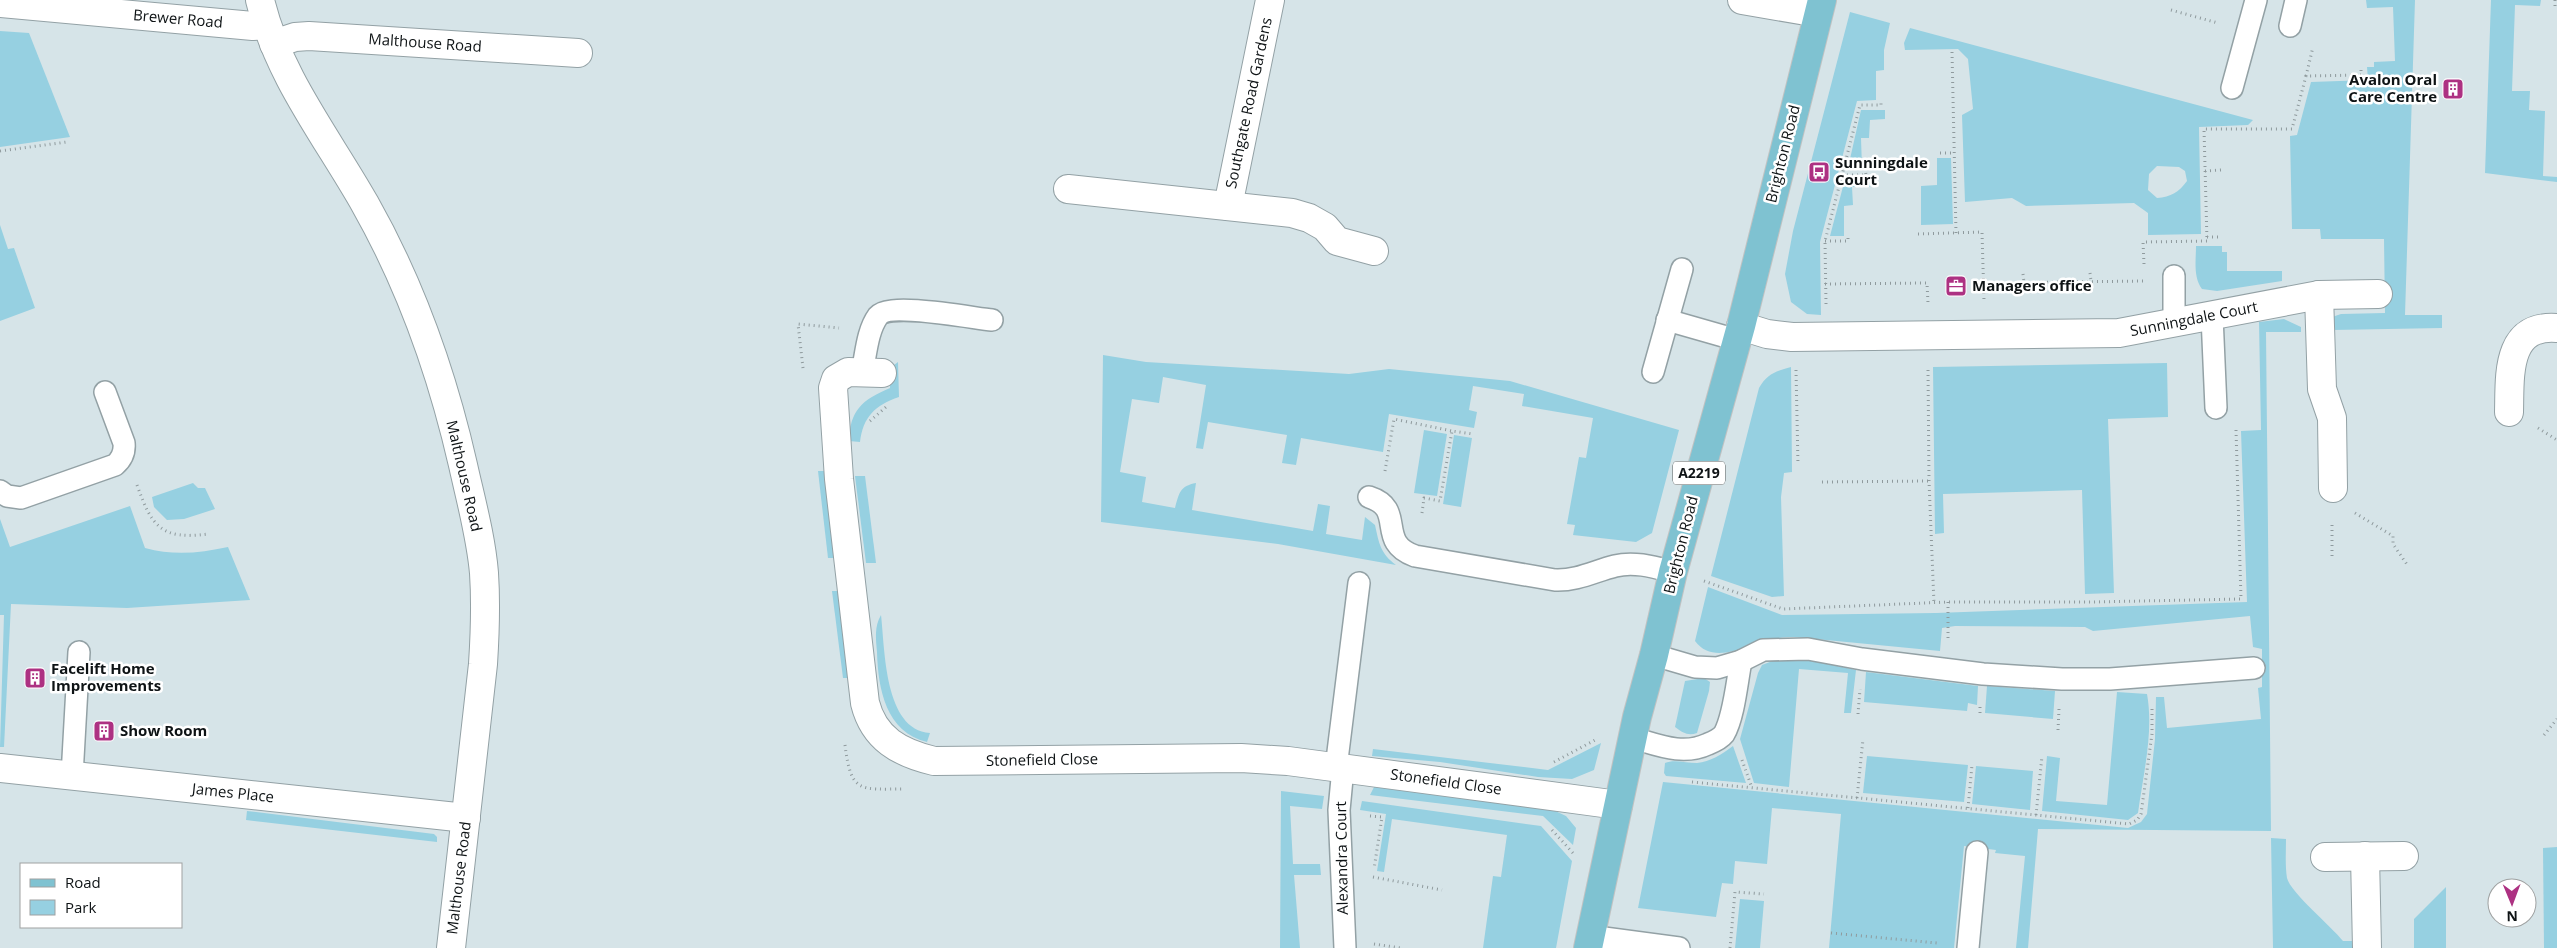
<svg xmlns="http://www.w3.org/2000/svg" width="2557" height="948" font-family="'Open Sans',sans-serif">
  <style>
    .green { fill: #96d0e1; fill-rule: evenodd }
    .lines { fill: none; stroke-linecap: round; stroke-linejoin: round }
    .lane-casing { stroke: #93a1a5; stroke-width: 24 }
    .street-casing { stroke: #93a1a5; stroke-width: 30 }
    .primary-casing { stroke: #c0c2c2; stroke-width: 30 }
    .path { stroke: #8f9a9d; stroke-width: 3; stroke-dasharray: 1 4; stroke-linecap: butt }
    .lane { stroke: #fff; stroke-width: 21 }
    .street { stroke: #fff; stroke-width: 28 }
    .primary { stroke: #7fc2d1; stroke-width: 28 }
    .labels { text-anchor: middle; stroke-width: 5; stroke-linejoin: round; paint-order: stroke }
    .shield { fill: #fff; stroke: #565a5b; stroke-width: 1 }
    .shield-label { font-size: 14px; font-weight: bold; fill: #0e1315 }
    .street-label { font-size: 15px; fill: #0e1315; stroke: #fff }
    .poi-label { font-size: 15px; font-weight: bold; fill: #0e1315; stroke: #fff; text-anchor: start }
  </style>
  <rect width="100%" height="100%" fill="#d6e4e8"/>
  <g class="green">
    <path d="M2366,0H2415L2405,315H2442V328L2333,330L2332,317L2341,314L2385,313L2384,239H2321L2320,229H2292L2290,136L2297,135L2311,82L2368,80L2367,67H2374V62L2395,61L2393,7L2367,8Z"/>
    <path d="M2491,0H2541L2540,6L2515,5L2512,91H2530L2529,110L2545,111L2543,176L2557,177V182L2485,173Z"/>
    <path d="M1850,12L1890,23L1884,50V70L1876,71V100L1857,101L1820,242L1821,315L1807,314L1791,302L1785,274L1793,231Z"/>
    <path d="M1910,28L2253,120L2248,125L2199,127L2201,234L2148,235V213L2134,203L2026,206L2012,198L1965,202L1962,115L1973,109L1968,59L1958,49L1905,50L1904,43ZM2157,166L2179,167L2185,171L2187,181C2179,192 2171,197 2157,198L2148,190L2149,174Z"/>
    <path d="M0,31L29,33L70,137L0,147Z"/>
    <path d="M1861,110H1885V119L1870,120L1869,138H1861L1862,168H1848Z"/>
    <path d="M1937,158H1951L1953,224L1921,225V186L1937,185Z"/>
    <path d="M1870,178V187H1852L1853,205L1844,206V236H1830L1845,179Z"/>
    <path d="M0,225L8,249L14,248L35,308L0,321Z"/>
    <path d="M2196,246H2222V252H2227V271H2282V281L2217,291L2202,289C2193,277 2196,260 2196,246Z"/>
    <path d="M2284,319L2301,327V332H2266L2271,831L2038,829L2028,948H2016L2025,856L1995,853L1996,850L1964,846L1954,948H1829L1841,814L1772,808L1767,864L1735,861L1733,884L1722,883L1716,917L1638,908L1663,782L2128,828L2141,822L2147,814L2155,739L2156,697H2164L2167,728L2261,719L2258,688L2262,687V649L2253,647L2250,616L2093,631L2085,627L1955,626L1942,628L1940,651L1795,637C1788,637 1782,637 1775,639C1750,643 1714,667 1695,641L1708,587L1782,615L1936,613L2247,602L2241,431L2261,430L2259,322Z"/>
    <path d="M1103,355L1146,362L1349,374L1389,369L1510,381L1679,430L1652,533L1636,542L1573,535L1575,525L1567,524L1579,457L1586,458L1593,418L1522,406L1524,394L1473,386L1469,410L1477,412L1474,428L1389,414L1383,452L1301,438L1296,465L1282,463L1287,435L1208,422L1203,449L1196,448L1206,385L1163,377L1159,403L1132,399L1120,472L1146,477L1142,502L1175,508C1179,493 1180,486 1196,483L1192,510L1313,531L1318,504L1330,506L1326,534L1362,540L1365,517L1375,525C1379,543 1380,553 1396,565L1278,544L1101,522Z"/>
    <path d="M898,362L899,397C875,405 863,417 860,442L849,441C850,410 862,400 890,388L889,369Z"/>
    <path d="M2167,363L2168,417L2108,419L2114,593L2085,594L2082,490L1943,494L1944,533L1935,534L1933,367Z"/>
    <path d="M1791,367L1792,472L1784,473L1781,497L1784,596L1772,597L1711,576L1759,388C1767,374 1776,371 1791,367Z"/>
    <path d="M1424,430L1447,434L1437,496L1414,493Z"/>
    <path d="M1454,435L1472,438L1461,507L1443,504Z"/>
    <path d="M818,471H828L838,558H828Z"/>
    <path d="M855,476H865L876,563H866Z"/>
    <path d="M193,483L198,488H205L215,509L184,519L167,520L154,507L152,497Z"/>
    <path d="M130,506L145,548C174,556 200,553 228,547L250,600L127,608L11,604L4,747H0L4,615H0V519L10,547Z"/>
    <path d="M832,591H843L853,678H843Z"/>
    <path d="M881,615C885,649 884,730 930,733L927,742C886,732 878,689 877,652C876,639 874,627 881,615Z"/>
    <path d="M1775,660L1814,661L1856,670L1851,713H1844L1848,673L1799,669L1789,787L1754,783L1740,739L1758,673L1762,665Z"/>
    <path d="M1866,672L1978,686L1977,705L1968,703L1967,711L1864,702Z"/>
    <path d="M1704,678L1710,682L1709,691L1697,733C1688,736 1683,733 1675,727L1685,681Z"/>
    <path d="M1987,686L2055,691L2053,719L1985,713Z"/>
    <path d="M2117,692L2147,694C2154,732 2143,775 2138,813L2128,820L2042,811L2047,756L2060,758L2056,801L2107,805Z"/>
    <path d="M1601,743L1594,770L1572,779L1538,777L1440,762L1372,756L1373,749L1548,770Z"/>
    <path d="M1733,746L1746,783L1666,776L1664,773L1665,763C1674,759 1686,763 1697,763C1710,762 1722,754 1733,746Z"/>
    <path d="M1867,756L1968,765L1964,802L1863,793Z"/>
    <path d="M1976,766L2033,771L2030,810L1972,804Z"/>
    <path d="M1375,785L1551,809L1566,816L1576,828L1573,845L1543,816L1370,795Z"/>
    <path d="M1281,791L1324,796L1322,809L1290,806L1293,864H1320L1321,875H1294L1300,948H1280Z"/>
    <path d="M1362,801L1541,826L1572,861L1556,948H1483L1493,876L1501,877L1507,835L1392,819L1384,872L1377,871L1386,814L1360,810Z"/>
    <path d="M247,811L434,834L437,837V842L246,820Z"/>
    <path d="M2271,838L2286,839C2286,851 2285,865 2287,878C2290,892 2332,927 2343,941H2353V948H2273Z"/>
    <path d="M2557,847V948H2544L2543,848Z"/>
    <path d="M2446,887V948H2414V919Z"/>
    <path d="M1740,899L1764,901L1760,948H1735Z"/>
  </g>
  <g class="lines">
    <g class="lane-casing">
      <g id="lane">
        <path d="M2290,26L2296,0"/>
        <path d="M2232,88L2256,0"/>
        <path d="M2174,276V324"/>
        <path d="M2212,316L2216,408"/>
        <path d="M1667,320L1737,340"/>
        <path d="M862,372C866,355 867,331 878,316C889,302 972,318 992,320"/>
        <path d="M1653,372L1682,269"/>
        <path d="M0,491L7,496L21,498L115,465C122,459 125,452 124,443L105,392"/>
        <path d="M1369,497C1407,509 1375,542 1415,556L1555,580C1577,581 1595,571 1615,566C1634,561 1654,567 1673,572"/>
        <path d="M1654,655L1695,667L1717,668L1741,661L1763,650L1808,649L1862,659L1983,674L2062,679H2110L2254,668"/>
        <path d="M1633,738C1658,745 1683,756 1708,744C1713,742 1720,739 1724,734C1734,717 1737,681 1741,661"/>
        <path d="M1336,768L1359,583"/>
        <path d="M1343,768L1339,810L1345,948"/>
        <path d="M72,776L79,652"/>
        <path d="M1589,936L1679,948"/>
        <path d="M1968,948L1977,852"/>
      </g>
    </g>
    <g class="street-casing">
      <g id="street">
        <path d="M260,0C278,76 327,137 365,204C412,287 442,373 463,465C471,501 481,537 484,573C486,603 485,633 483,664L451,948"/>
        <path d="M1742,0L1818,13"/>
        <path d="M0,3L253,26L266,25"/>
        <path d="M274,44L295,37L309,36L578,53"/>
        <path d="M1068,189L1292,213L1309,218L1325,227L1337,241L1374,251"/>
        <path d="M1228,206L1270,0"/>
        <path d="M2319,295L2322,389L2332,418L2333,488"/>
        <path d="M1741,326L1767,334L1792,337L2119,333L2319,295L2378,294"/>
        <path d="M882,373L848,372L836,379L833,388L839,479L865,703C874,739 900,753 934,761L1241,758L1288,761L1618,805"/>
        <path d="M2509,412C2510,377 2505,324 2557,328"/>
        <path d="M0,768L466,818"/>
        <path d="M2365,856L2367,948"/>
        <path d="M2325,857L2404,856"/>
      </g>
    </g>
    <g class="primary-casing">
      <path id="primary" d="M1588,948L1637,717L1654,655L1673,572L1741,326L1822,0"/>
    </g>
    <g class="path">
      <path d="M2555,6V0"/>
      <path d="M2171,10L2218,23"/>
      <path d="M1952,52L1956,233"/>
      <path d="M2306,76L2313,47"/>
      <path d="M0,151L67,142"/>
      <path d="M1940,153H1954"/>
      <path d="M2205,171L2221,170"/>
      <path d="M1842,175H1866L1865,168"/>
      <path d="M1918,234L1982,232L1984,301"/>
      <path d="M2207,237H2222"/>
      <path d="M1825,241H1848V235"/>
      <path d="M2144,264L2143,242L2207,241L2204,129H2292L2306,76L2361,75V68"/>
      <path d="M2090,273L2091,281"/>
      <path d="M2023,274L2024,283"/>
      <path d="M1982,283L2144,281"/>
      <path d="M1825,284L1927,283L1928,303"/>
      <path d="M1826,304L1825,241L1860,105H1881V100"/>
      <path d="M803,368L798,324L839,328"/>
      <path d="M1796,370L1798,465"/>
      <path d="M1928,370L1929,481L1934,604"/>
      <path d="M870,421L886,407"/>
      <path d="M2538,428L2557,440"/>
      <path d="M1385,471L1394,419L1452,431"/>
      <path d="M1822,482L1929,481"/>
      <path d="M137,485C152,527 161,540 208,534"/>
      <path d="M1422,513L1424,498L1440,501L1452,431L1473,434"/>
      <path d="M2355,513L2393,536V544L2408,566"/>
      <path d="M2332,556V521"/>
      <path d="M1704,581L1783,609L1948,602H2093L2241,599L2236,430"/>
      <path d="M1948,602V639"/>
      <path d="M1980,713V703"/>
      <path d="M1858,714L1860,689"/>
      <path d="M2058,730L2059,709"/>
      <path d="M2544,735L2557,719"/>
      <path d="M845,745C851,794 860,789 904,789"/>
      <path d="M1742,760L1752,788"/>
      <path d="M1554,762L1597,739"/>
      <path d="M1692,782L2129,824L2137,820L2141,814L2152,734V707"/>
      <path d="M1857,798L1863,739"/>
      <path d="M1968,808L1972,765"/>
      <path d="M2036,815L2042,756"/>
      <path d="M1370,816L1382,817L1374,869"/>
      <path d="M1552,830L1573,853"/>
      <path d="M1373,877L1442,890"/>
      <path d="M1831,933L1937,943"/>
      <path d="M1374,944L1401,948"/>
      <path d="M1730,948L1735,892L1764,894"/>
    </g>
    <use href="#lane" class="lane"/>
    <use href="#street" class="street"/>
    <use href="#primary" class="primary"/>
  </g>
  <defs>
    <g id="building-square" transform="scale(1.125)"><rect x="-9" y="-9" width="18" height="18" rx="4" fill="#ad3182" stroke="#fff"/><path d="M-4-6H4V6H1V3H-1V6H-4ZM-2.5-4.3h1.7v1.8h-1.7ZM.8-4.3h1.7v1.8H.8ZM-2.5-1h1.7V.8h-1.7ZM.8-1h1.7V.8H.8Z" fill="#fff"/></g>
    <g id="bus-square" transform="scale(1.125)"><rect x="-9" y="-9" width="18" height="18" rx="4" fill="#ad3182" stroke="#fff"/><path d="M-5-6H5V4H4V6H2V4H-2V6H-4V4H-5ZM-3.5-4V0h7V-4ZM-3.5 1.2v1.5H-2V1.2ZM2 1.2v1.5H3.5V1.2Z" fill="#fff"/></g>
    <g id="office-square" transform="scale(1.125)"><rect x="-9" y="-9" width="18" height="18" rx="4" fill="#ad3182" stroke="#fff"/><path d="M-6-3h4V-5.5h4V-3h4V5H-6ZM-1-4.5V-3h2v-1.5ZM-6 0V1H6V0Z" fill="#fff"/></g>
  </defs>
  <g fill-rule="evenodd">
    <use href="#building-square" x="2453" y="89"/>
    <use href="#bus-square" x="1819" y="172"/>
    <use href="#office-square" x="1956" y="286"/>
    <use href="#building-square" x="35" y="678"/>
    <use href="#building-square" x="104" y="731"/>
  </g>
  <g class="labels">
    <rect class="shield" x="1673" y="461.5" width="52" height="23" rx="4"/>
    <g class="shield-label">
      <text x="1699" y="478">A2219</text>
    </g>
    <g class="street-label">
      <text transform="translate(178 19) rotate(5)" y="5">Brewer Road</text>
      <text transform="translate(425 43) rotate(4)" y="5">Malthouse Road</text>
      <text transform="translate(1249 103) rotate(-78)" y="5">Southgate Road Gardens</text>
      <text transform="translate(1783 154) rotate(-76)" y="5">Brighton Road</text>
      <text transform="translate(2194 319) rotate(-11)" y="5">Sunningdale Court</text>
      <text transform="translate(464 476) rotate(77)" y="5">Malthouse Road</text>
      <text transform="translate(1681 545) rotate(-76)" y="5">Brighton Road</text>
      <text transform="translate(1042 760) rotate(-1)" y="5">Stonefield Close</text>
      <text transform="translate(1446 782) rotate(8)" y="5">Stonefield Close</text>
      <text transform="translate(233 793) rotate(6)" y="5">James Place</text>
      <text transform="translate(1342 858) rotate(-91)" y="5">Alexandra Court</text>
      <text transform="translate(459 878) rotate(-83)" y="5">Malthouse Road</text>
    </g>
    <g class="poi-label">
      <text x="2437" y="85" text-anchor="end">Avalon Oral<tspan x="2437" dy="17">Care Centre</tspan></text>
      <text x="1835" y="168">Sunningdale<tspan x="1835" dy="17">Court</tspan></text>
      <text x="1972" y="291">Managers office</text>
      <text x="51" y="674">Facelift Home<tspan x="51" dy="17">Improvements</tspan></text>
      <text x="120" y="736">Show Room</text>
    </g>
  </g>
  <rect x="20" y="863" width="162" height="65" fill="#ffffff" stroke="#9fa1a1"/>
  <rect x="30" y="879" width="25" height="8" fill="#7fc2d1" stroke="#9fa1a1"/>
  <text x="65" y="888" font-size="15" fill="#0e1315">Road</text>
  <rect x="30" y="900" width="25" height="15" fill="#96d0e1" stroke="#9fa1a1"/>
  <text x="65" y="913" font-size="15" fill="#0e1315">Park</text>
  <g transform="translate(2512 903) rotate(179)"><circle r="24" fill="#ffffff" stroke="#9fa1a1"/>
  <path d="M0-4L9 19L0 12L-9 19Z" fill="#ad3182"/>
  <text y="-8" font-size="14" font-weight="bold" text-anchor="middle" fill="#0e1315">N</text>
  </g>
</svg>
